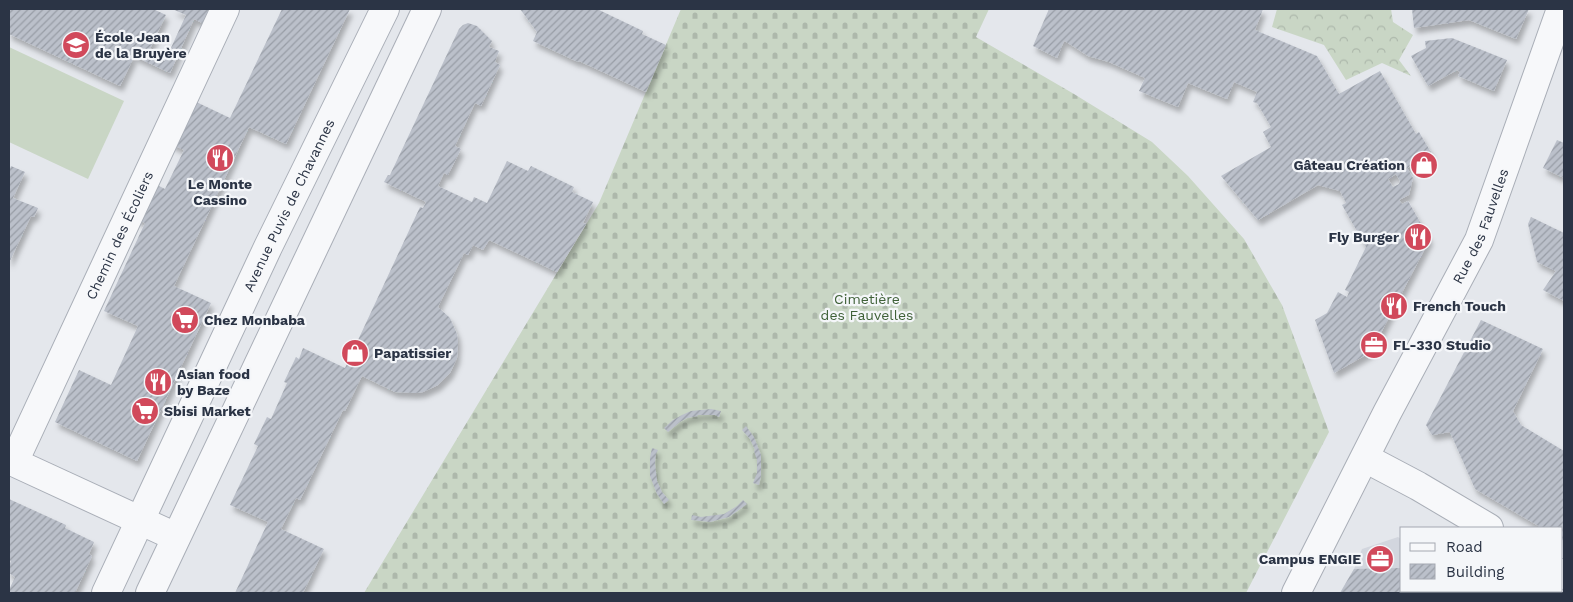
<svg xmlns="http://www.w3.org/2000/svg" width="1573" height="602" font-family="'Work Sans',sans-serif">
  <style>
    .built { fill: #d2d6de }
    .forest { fill: url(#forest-crowns) }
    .cemetery { fill: url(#cemetery-stones) }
    .pitch { fill: #c9d6c5 }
    .building { fill: url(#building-hatch); fill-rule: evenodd; filter: url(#shadow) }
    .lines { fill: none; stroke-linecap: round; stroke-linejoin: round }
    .street-casing { stroke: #a9aeb7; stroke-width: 30 }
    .street { stroke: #f7f8fa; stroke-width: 28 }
    .labels { text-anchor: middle; stroke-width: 4.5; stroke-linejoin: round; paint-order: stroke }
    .poi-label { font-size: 14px; font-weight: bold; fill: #2b3445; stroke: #f4f6f9; text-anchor: start }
    .street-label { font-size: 14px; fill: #2b3445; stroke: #f4f6f9 }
    .park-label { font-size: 14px; fill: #3f6138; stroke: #f4f6f9 }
  </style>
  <defs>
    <pattern id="forest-crowns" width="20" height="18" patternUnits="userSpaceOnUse" patternTransform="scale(1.25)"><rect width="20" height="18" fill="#c9d6c5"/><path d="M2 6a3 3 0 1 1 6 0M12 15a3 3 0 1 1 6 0" fill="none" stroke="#adb8ab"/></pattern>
    <pattern id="cemetery-stones" width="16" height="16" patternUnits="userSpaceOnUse" patternTransform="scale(1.25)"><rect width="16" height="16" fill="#c9d6c5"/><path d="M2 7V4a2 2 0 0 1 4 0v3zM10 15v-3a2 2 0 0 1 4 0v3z" fill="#adb8ab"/></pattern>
    <pattern id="building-hatch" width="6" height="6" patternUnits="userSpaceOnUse" patternTransform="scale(1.25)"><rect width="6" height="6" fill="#bbc0ca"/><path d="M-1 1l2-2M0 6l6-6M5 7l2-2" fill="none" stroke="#989da6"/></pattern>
    <filter id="shadow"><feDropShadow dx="3" dy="5.5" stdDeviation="2.5" flood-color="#0004"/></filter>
  </defs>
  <rect width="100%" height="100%" fill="#e4e7ec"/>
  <path class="built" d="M1398,537L1402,540V591H1487L1492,593H1340L1354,569L1362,549Z"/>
  <path class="forest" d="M1277,9H1391L1393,22L1413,35L1399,60L1411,76L1382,63L1346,80L1324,45L1272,27Z"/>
  <path class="cemetery" d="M681,9H989L976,37L1074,94L1152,142L1188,176L1244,239L1282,305L1329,432L1246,593H364L599,203Z"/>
  <path class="pitch" d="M9,47L124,101L88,179L9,142Z"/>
  <g class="building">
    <path d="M9,9H153L166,15L148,53L165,61L186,15L172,9H209L202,23L194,19L170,73L117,48V49L134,57L120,86L9,34Z"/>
    <path d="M282,9H350L286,144L249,127L174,286L211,303L137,461L55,422L79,370L111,385L138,326L104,311L145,223L134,218L151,182L165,189L184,150L169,143L190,99L230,118Z"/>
    <path d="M520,9H597L643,31L642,34L666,45L646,92L579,61L578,62L533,41L537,32Z"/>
    <path d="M1049,9H1263L1255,30L1317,56L1339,94L1380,71L1416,134L1419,132L1432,154L1407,168L1413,178L1409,195L1399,200L1402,204L1408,201L1430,239L1371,352L1334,373L1315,320L1327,313L1338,292L1347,297L1349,292L1345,290L1366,247L1342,205L1346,203L1340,191L1318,185L1258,220L1221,176L1271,147L1263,132L1271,127L1257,103L1253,102L1257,92L1234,82L1227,99L1188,83L1178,107L1139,91L1145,78L1109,62L1088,56L1068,43L1064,41L1057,58L1033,46ZM1396,174L1400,181L1399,184L1393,187L1388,179Z"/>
    <path d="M1412,9H1529L1516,39L1469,20L1414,28Z"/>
    <path d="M468,23L477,26L492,41L489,47L499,51L495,62L500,65L481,106L475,103L455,146L461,149L448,175L444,173L438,186L472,202L474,197L487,203L507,161L528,171L531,166L574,187L572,192L593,202L583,223L586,224L557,272L489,240L483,250L473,245L468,255L464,253L438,307L450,318L457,334L458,342L457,358L450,373L438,385L423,392L415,393L395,392L362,376L345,411L343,410L300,500L296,498L281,529L324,549L303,593H235L268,522L230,505L258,446L254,444L267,417L271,419L287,383L284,382L296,357L299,359L303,348L345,368L420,207L423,208L426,202L384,182L388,175H390L459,29L463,25Z"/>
    <path d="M1452,38L1507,60L1494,91L1458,76L1460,72L1457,70L1428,86L1411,56L1426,48L1425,41Z"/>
    <path d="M1557,140L1564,143V178L1543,168Z"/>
    <path d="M11,166L25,172L13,198L38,208L34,217L31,216L9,263V171Z"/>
    <path d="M1531,217L1564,233V301L1543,290L1556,271L1537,262L1528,224Z"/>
    <path d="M1481,320L1543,349L1513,411L1521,425L1564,451V541L1562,540V528H1542L1475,489L1450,432L1432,435L1426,425Z"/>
    <path d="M711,409L721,411L719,417L715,415H697L698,416L687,418L680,422L668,432L664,428L673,420L682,415L691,411Z"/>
    <path d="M746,426L754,437L761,455V476L759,485L753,483L757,473V460L754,451L755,450L750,439L742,430Z"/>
    <path d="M652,448L658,450L656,454L655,463L657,481L662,492L669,500L664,504L657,494L650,476V457Z"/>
    <path d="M9,499L66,525L65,528L94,542L89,554L92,556L75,593H9V590L15,577L9,573V566L11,561L9,560Z"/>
    <path d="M743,500L747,504L729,517L710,522L691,520L692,515L701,517L724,514L737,506Z"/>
    <path d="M1402,568V591H1422L1421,593H1340L1354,569Z"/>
  </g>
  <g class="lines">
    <g class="street-casing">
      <g id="street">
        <path d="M1365,458L1418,486L1489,528"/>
        <path d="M9,460L176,537"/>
        <path id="s1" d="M14,462L225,9"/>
        <path d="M1562,573L1564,575"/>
        <path id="s2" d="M106,593L268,247L385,9"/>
        <path d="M150,593L427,9"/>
        <path id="s3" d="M1296,593L1387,413L1479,240L1561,9"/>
      </g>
    </g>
    <use href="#street" class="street"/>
  </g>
  <defs>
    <g id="school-disc" transform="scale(1.4375)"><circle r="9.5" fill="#d1495b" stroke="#f4f6f9"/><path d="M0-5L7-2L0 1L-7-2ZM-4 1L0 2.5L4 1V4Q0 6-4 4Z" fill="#fff"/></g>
    <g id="restaurant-disc" transform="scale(1.4375)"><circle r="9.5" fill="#d1495b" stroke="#f4f6f9"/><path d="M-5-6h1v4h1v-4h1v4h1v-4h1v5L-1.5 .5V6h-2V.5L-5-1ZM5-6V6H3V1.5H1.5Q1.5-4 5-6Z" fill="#fff"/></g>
    <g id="shop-disc" transform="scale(1.4375)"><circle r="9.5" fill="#d1495b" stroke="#f4f6f9"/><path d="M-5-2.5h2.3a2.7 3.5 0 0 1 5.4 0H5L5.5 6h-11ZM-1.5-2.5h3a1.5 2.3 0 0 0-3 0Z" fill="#fff"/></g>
    <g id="supermarket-disc" transform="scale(1.4375)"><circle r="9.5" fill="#d1495b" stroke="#f4f6f9"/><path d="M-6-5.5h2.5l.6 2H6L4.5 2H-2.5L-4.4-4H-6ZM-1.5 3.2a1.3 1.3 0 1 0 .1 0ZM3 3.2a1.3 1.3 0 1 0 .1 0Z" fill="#fff"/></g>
    <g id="office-disc" transform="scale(1.4375)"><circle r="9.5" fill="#d1495b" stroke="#f4f6f9"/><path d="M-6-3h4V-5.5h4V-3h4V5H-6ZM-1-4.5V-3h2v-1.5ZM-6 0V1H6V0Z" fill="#fff"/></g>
  </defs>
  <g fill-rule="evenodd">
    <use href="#school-disc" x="76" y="45"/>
    <use href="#restaurant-disc" x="220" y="158"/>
    <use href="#shop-disc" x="1424" y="165"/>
    <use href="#restaurant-disc" x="1418" y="237"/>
    <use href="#restaurant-disc" x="1394" y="306"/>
    <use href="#supermarket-disc" x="185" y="320"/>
    <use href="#office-disc" x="1374" y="345"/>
    <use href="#shop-disc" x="355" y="353"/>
    <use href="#restaurant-disc" x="158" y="382"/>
    <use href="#supermarket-disc" x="145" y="411"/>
    <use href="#office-disc" x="1380" y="559"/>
  </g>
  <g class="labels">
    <g class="poi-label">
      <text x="95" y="42">École Jean<tspan x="95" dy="16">de la Bruyère</tspan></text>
      <text x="1405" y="170" text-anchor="end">Gâteau Création</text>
      <text x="220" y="189" text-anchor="middle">Le Monte<tspan x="220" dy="16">Cassino</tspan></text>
      <text x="1399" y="242" text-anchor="end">Fly Burger</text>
      <text x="1413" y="311">French Touch</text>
      <text x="204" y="325">Chez Monbaba</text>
      <text x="1393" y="350">FL-330 Studio</text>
      <text x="374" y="358">Papatissier</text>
      <text x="177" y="379">Asian food<tspan x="177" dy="16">by Baze</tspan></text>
      <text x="164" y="416">Sbisi Market</text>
      <text x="1361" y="564" text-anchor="end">Campus ENGIE</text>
    </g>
    <g class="street-label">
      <text dy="5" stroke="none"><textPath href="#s2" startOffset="429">Avenue Puvis de Chavannes</textPath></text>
      <text dy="5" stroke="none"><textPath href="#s3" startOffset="411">Rue des Fauvelles</textPath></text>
      <text dy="5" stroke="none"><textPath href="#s1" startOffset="250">Chemin des Écoliers</textPath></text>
    </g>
    <g class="park-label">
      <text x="867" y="304">Cimetière<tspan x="867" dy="16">des Fauvelles</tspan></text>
    </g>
  </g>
  <rect width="1573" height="602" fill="none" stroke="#2b3445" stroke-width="20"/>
  <rect x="1400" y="527" width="162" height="65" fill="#f4f6f9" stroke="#a4a8b1"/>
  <rect x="1410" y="543" width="25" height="8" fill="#f7f8fa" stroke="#a4a8b1"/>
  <text x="1446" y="552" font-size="15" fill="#2b3445">Road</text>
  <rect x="1410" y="564" width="25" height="15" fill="url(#building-hatch)" stroke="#a4a8b1"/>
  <text x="1446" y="577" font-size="15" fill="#2b3445">Building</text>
</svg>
